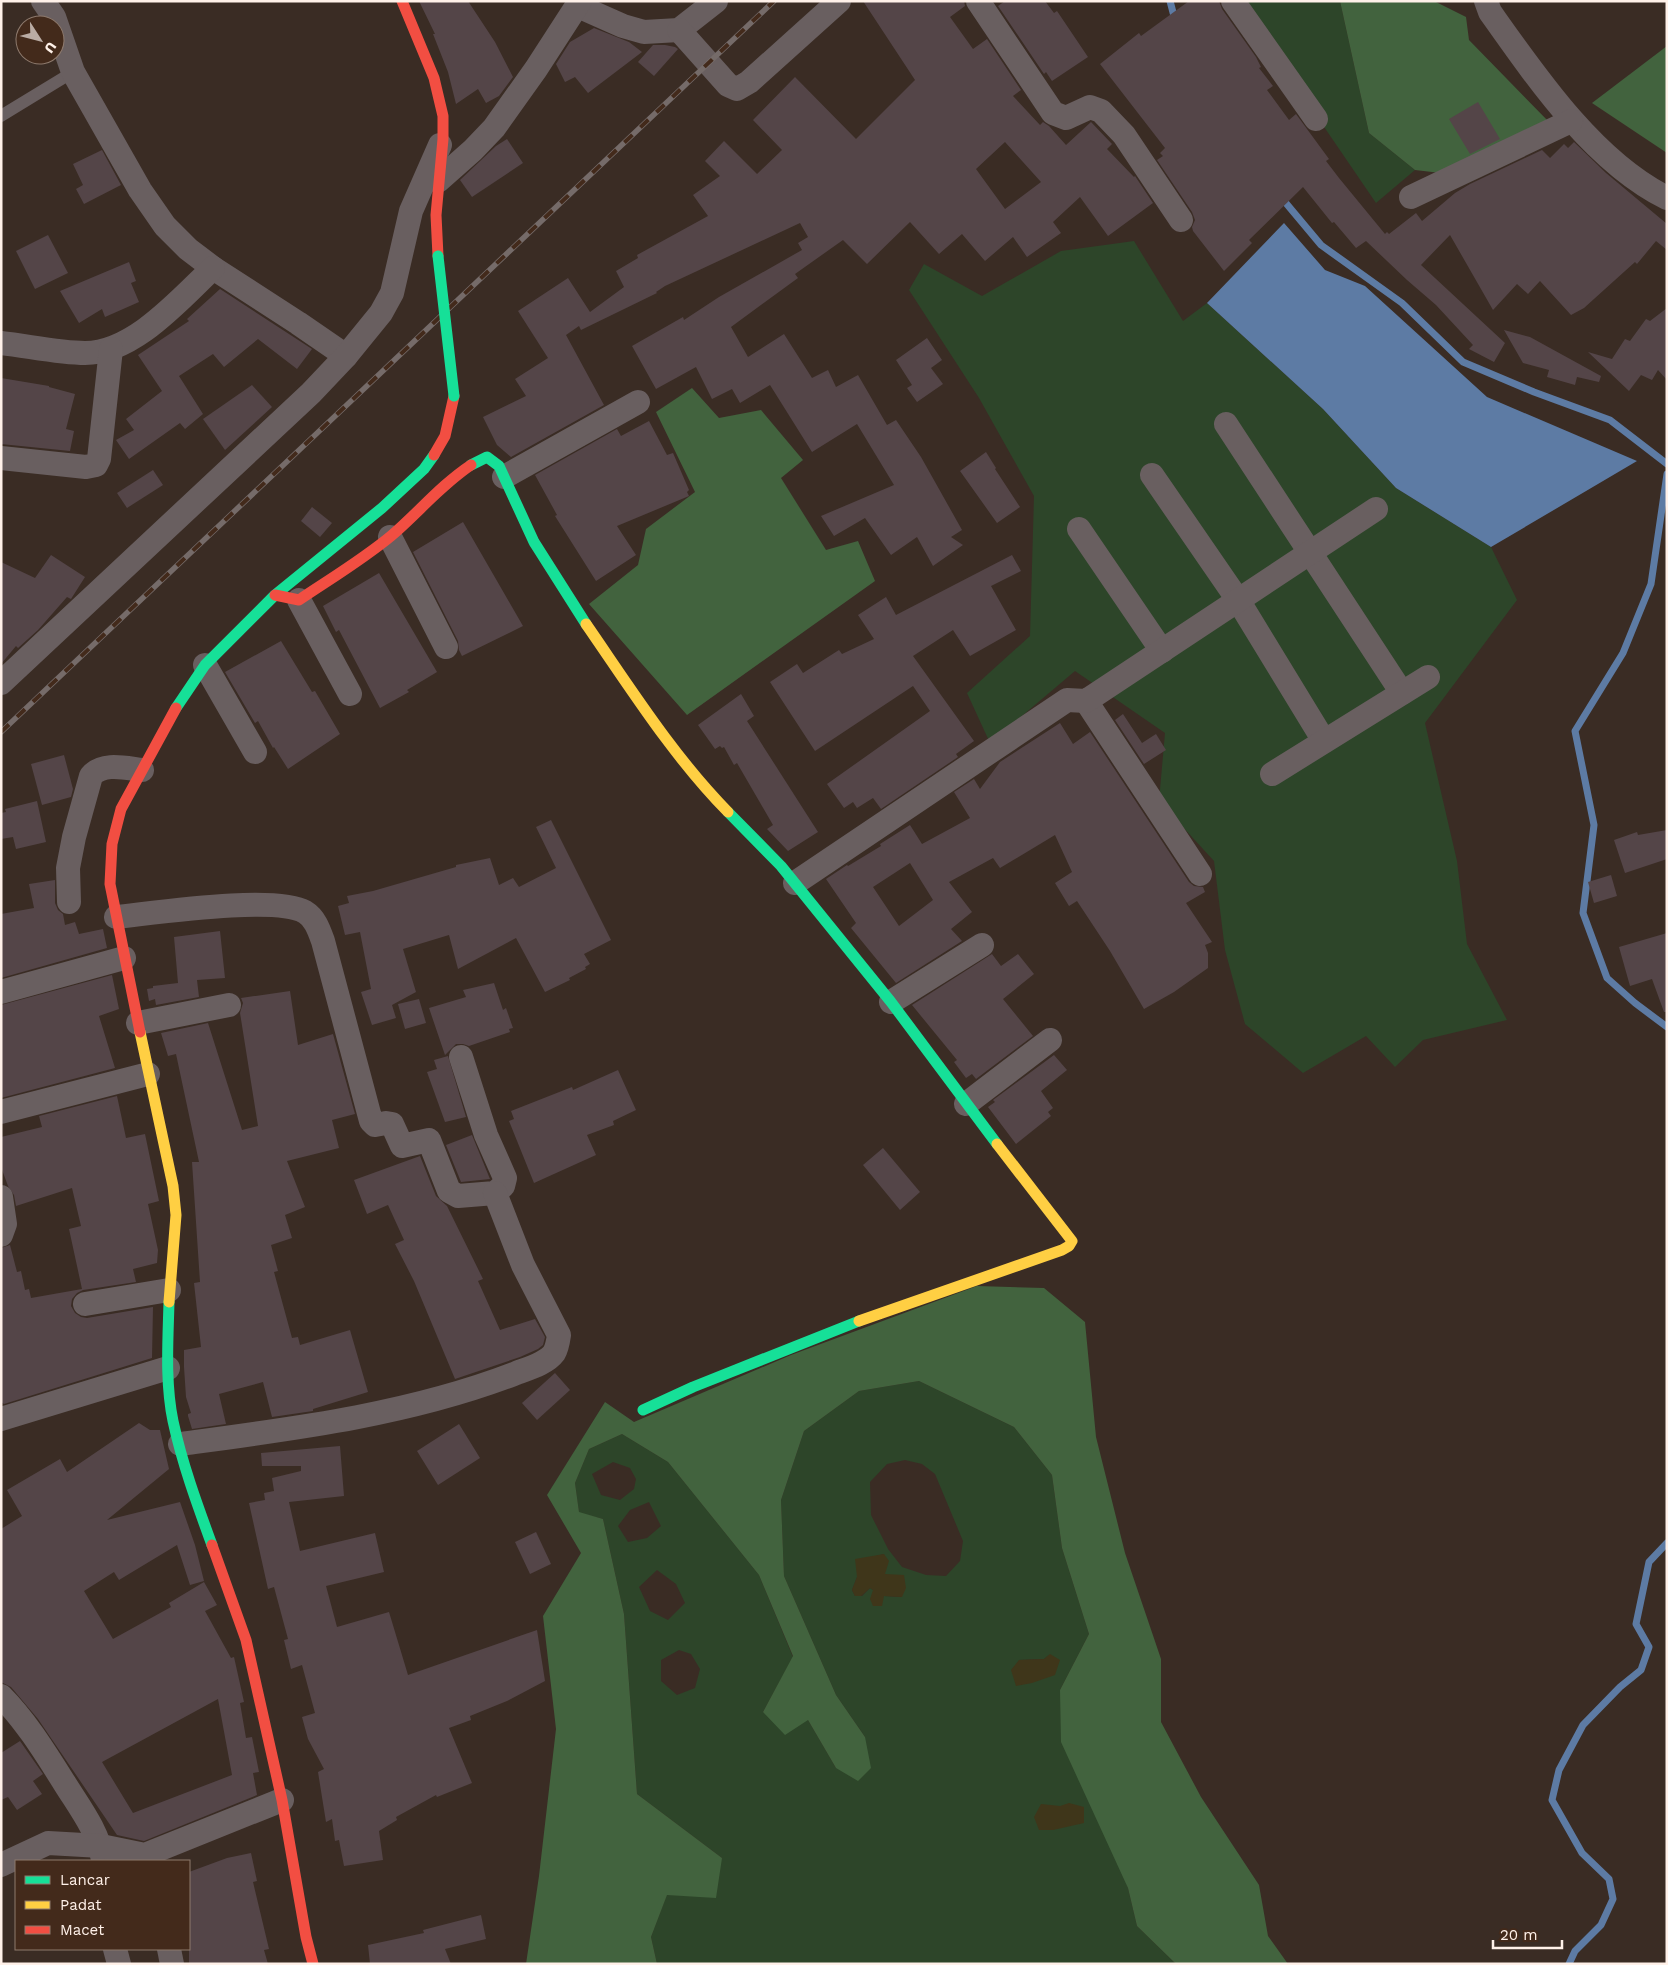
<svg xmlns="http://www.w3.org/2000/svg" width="1668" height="1965" font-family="'Work Sans',sans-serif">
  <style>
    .green { fill: #2d4529; fill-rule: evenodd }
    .forest { fill: #42633e }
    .sand { fill: #3f361a }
    .water { fill: #5d7ba4 }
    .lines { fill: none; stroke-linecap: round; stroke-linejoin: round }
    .stream { stroke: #5d7ba4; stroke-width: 7 }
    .building { fill: #544548; fill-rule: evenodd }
    .lane { stroke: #695f60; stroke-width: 12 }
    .street { stroke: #695f60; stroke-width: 24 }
    .fast { stroke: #16e098; stroke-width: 11 }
    .slow { stroke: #ffcf43; stroke-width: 11 }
    .jam { stroke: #f24e42; stroke-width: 11 }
    .rail-casing { stroke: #756b69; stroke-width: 5.5 }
    .rail { stroke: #432a1b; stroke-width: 4; stroke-dasharray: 11; stroke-linecap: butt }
    .fast-bridge { stroke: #16e098; stroke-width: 11 }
  </style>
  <rect width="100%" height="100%" fill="#3a2c24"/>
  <g class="green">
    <path d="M1238,1H1340L1369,133L1415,170L1376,203Z"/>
    <path d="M1134,241L1183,321L1207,303L1323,409L1396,488L1491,547L1517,600L1425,723L1457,861L1467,944L1507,1020L1423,1040L1395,1067L1366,1036L1303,1073L1245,1024L1225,950L1214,861L1159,801L1165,733L1075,671L990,743L967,693L1030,636L1034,496L979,398L909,290L924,264L982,296L1061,251Z"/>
    <path d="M919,1381L1014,1427L1052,1475L1062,1548L1089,1634L1060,1690L1128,1888L1137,1926L1176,1964H657L651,1937L667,1894L722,1858L637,1794L624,1614L603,1519L579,1513L575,1483L589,1449L622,1434L668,1462L759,1575L793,1657L763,1712L808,1720L836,1768L865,1737L836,1695L784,1576L781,1500L804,1431L859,1391ZM905,1460L922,1464L935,1474L963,1541L960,1561L946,1576L926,1575L902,1567L888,1549L871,1515L870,1482L887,1464ZM613,1462L630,1468L636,1479L634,1489L620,1500L601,1495L592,1474ZM649,1502L661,1526L647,1538L628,1542L618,1526L630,1510ZM884,1554L885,1574L902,1597L884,1596L870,1588L862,1596H855L852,1590L857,1577L872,1557ZM657,1570L676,1584L685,1603L668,1620L650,1611L639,1587ZM679,1650L691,1654L700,1669L695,1688L677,1695L661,1681V1660ZM1050,1654L1016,1686L1019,1660L1044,1659Z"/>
  </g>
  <g class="forest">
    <path d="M1340,1H1434L1466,17L1469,40L1549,122L1449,174L1415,170L1369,133Z"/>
    <path d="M1667,46V153L1592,103Z"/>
    <path d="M692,388L719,418L761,410L803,460L781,478L826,550L858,541L875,581L687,715L589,604L638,565L646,529L695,492L656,412Z"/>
    <path d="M977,1286L1044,1288L1085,1322L1096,1437L1125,1553L1161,1659V1722L1201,1797L1259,1885L1268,1936L1288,1964H1176L1137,1926L1128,1888L1061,1742L1060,1690L1089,1634L1062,1548L1052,1475L1014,1427L919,1381L859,1391L804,1431L781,1500L784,1576L836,1695L865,1737L871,1768L858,1781L836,1768L808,1720L785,1735L763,1712L793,1656L759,1575L668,1462L622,1434L589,1449L575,1483L579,1512L603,1519L624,1614L637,1794L722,1858L716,1898L667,1895L651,1937L657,1964H526L539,1876L556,1729L543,1616L581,1553L547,1495L605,1402L634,1422L791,1355Z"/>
  </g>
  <g class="sand">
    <path d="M884,1554L889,1561L885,1574L904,1575L906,1588L902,1597L884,1596L882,1606H873L870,1599L873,1590L870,1588L861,1596H855L852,1590L857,1577L855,1559Z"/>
    <path d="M1050,1654L1060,1660L1055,1675L1032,1683L1016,1686L1011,1670L1019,1660L1044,1659Z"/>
    <path d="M1069,1803L1084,1807V1823L1053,1830H1039L1034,1817L1041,1804L1060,1806Z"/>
  </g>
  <path class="water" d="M1284,223L1325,270L1365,286L1487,397L1637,461L1491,547L1396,488L1323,409L1207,303Z"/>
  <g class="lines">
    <g class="stream">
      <path d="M1170,1L1175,20"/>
      <path d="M1280,196L1321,245L1402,303L1463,362L1534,392L1610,420L1667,464"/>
      <path d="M1667,474L1651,584L1623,653L1575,731L1594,825L1583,913L1607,978L1635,1003L1667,1027"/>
      <path d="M1569,1964L1575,1951L1601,1925L1613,1899L1609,1879L1582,1853L1552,1800L1559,1770L1583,1725L1620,1687L1641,1670L1649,1647L1636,1624L1649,1562L1667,1543"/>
    </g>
  </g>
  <g class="building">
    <path d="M419,1H468L495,42L513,77L499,96L486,103L478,89L456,104L448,72L433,34H435Z"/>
    <path d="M863,1H964L965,6L950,17L973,49L987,39L1021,90L1013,96L1040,125L1043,122L1049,126L1066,145L1091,122L1112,144L1107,149L1134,177L1135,176L1153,203L1108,236L1080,197L1053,222L1061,233L1027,257L1013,237L985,261L962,234L939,254L910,222L867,264L843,240L795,274L798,278L731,327L748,357L784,334L812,378L828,370L836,387L858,375L887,425L896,420L921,457L962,530L951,537L963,545L933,566L917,537L891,555L865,518L834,536L821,516L894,485L857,424L812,452L770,385L740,403L732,389L712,399L696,367L656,389L632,346L683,317L684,320L719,297L802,250L798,243L808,237L800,223L665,286L656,292L657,293L581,330L579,326L566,335L604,405L511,457L497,445L483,417L526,396L515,379L548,358L518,311L568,278L590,312L624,287L616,271L638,258L637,255L708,216L693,195L720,176L705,161L724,141L757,174L782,150L753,120L795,77L856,139L915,80ZM1005,142L1041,182L1005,209L976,169Z"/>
    <path d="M1005,1H1045L1054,13L1057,11L1088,57L1052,81L1046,72L1044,74L998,6Z"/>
    <path d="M1189,1H1219L1222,9L1256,57L1261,67L1259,68L1273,86L1267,90L1289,120L1296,114L1329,159L1326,161L1339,178L1385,234L1387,232L1389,234L1416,213L1422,221L1455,193L1470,184L1542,150L1550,158L1564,144L1568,148L1574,142L1606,173L1667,224V250L1656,241L1637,264L1635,262L1584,308L1571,315L1540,281L1528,294L1517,284L1493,310L1450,235L1421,265L1505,343L1494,362L1469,349L1473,345L1436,305L1407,280L1366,241L1356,248L1334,222L1332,223L1303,187L1249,240L1252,243L1224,271L1193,231L1192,227L1195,220L1192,212L1157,160L1163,156L1160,153L1165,148L1100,64L1139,33L1141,36Z"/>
    <path d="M594,28L629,42L642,52L588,93L575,77L565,82L556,64L570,42Z"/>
    <path d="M653,45H665L675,47L678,49L654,76L638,62Z"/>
    <path d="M1478,102L1500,139L1470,154L1449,119Z"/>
    <path d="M507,139L523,163L472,197L460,180L496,146Z"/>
    <path d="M102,150L121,185L84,204L76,189L83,185L73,164Z"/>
    <path d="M48,235L68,273L35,289L16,251Z"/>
    <path d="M129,262L136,281L131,283L139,302L105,317L102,309L79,323L60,291Z"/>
    <path d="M220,289L312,349L297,369L258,339L224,367L213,354L179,376L203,414L185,429L180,423L129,459L116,440L134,430L126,419L162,391L138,355L189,321L187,319Z"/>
    <path d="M1667,308V380L1658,370L1652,380L1641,375L1629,391L1588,352L1612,359L1625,339L1630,341L1646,319L1650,321Z"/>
    <path d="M1504,330L1530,337L1601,376L1599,382L1577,377L1575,385L1547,377L1549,370L1523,363Z"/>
    <path d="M927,338L942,360L931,368L943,384L917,402L907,388L912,385L896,360Z"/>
    <path d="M1,378L49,386V387L75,394L66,429L74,431L70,451L1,444Z"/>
    <path d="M252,385L272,407L225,450L203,419Z"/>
    <path d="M649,421L667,455L673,453L689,490L687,492L689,496L617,526L636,555L596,581L555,516L557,515L535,475L617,429L621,436Z"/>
    <path d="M986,452L996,468L995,469L1020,507L997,523L960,471Z"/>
    <path d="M153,470L163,485L127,508L117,493Z"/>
    <path d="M312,507L332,523L320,537L301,521Z"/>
    <path d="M463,522L523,626L462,656L459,650L458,641L413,552Z"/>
    <path d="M51,555L85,577L71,599L67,597L38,630L18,648L16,646L1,664V562L35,578Z"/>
    <path d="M1012,555L1021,571L991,586L1016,630L970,656L953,630L913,656L974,741L956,754L958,757L881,809L873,798L857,808L853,802L844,808L827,784L930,711L913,686L815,751L770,682L797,664L803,673L839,650L842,654L874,639L858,615L886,597L896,615Z"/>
    <path d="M379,573L437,672L407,690L409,692L380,708L339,630L336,632L323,606Z"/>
    <path d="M281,641L312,692L315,691L340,734L288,769L274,747L273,748L258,721L255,723L225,672Z"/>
    <path d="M741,694L754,716L747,721L818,832L788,851L767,829L773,825L737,763L734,765L724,747L722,748L720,746L715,749L698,725Z"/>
    <path d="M1123,714L1142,743L1156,734L1166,750L1144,764L1115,720Z"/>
    <path d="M1060,723L1073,744L1090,732L1189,882L1194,886L1203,887L1205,892L1186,903L1212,942L1205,945L1208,953V968L1174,992L1144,1009L1110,951L1077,901L1069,906L1055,883L1072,872L1055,835L1000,868L993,858L949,882L972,912L951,929L962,941L896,983L851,928L856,923L826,879L847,865L848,866L881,846L880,844L910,825L922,844L970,818L954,792L974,779L980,789L1000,762ZM910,863L933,900L899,926L873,887Z"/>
    <path d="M64,755L73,789L71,797L42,805L31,764Z"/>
    <path d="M37,801L46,842L16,849L13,837L1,839V813L6,812L5,809Z"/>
    <path d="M551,820L611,940L584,954L590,964L585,967L586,969L569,978L570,980L545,992L516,938L458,969L449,935L403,949L416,992L392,1005L396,1018L372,1025L361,992L371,989L360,932L345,935L338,906L349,903L347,896L373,891L456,867V865L490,858L499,885L513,878L519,887L556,868L536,827Z"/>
    <path d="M1667,830V859L1625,873L1614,840L1637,832L1638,835Z"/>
    <path d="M1611,875L1617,896L1594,903L1588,882Z"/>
    <path d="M55,880V903L58,910L63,914L65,925L75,922L79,934L103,929L107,948L1,978V914L34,908L29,884Z"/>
    <path d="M220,931L225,978L197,980L199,997L156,1005L155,999L149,1001L147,989L153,988V986L178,983L174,937Z"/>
    <path d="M1667,933V1012H1664L1652,979L1630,986L1619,947Z"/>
    <path d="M992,954L1001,966L1018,954L1034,974L1003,999L1033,1036L976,1079L972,1074L966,1078L954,1062L957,1060L912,1005Z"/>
    <path d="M112,975L119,1009L99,1016L115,1068L1,1098V1005Z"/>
    <path d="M494,983L503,1010L506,1008L513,1028L509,1029L510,1032L469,1046L463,1044H456L445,1055L429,1008L466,997L463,990Z"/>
    <path d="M290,991L298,1045L333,1034L355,1114L332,1120L339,1148L287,1161L305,1207L285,1215L292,1238L271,1245L278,1271L274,1272L292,1338L298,1337L300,1345L350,1330L368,1392L313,1409V1411L272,1417L263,1382L219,1394L226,1424L192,1429L188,1416V1414L191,1413L186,1397L184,1367V1350L201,1347L194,1283L200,1282L192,1162H199L176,1054L168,1056L161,1033L208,1023L242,1130L258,1126L240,1013L243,1003L241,998Z"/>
    <path d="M419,999L426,1023L405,1029L398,1004Z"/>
    <path d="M1054,1055L1067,1070L1041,1091L1053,1108L1048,1112L1051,1116L1016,1144L988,1107L995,1102L993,1100Z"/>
    <path d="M448,1056L466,1117L445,1122L427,1072L437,1069L434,1060Z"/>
    <path d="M618,1070L636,1110L613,1121L614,1125L587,1135L596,1155L534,1183L509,1121L514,1119L511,1111L572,1087L573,1090Z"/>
    <path d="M117,1096L126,1138L145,1134L159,1201L148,1204L158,1250L157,1263L133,1269L136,1282L83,1290L77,1293L72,1299L71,1306L75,1313L81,1317L87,1318L153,1307L152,1358L4,1404L1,1402V1248L10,1245L17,1272L21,1271L25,1290L29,1289L31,1298L82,1289L69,1229L81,1226L72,1188L16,1206L14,1195L8,1186L1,1167V1137L42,1127L39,1116Z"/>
    <path d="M472,1135L490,1179L461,1182L446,1145Z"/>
    <path d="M883,1148L920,1192L900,1210L863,1165Z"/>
    <path d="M420,1156L436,1196L447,1206L483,1279L478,1281L500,1330L535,1319L545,1337L543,1345L538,1349L520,1357L455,1379L414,1281L395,1244L404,1240L388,1205L367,1214L354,1180Z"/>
    <path d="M555,1373L570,1390L537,1420L522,1403Z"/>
    <path d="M139,1423L150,1430H160L169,1469L107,1520L180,1502L195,1545L204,1581L190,1585L177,1545L119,1580L114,1572L84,1591L113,1639L171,1607L169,1603L204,1582L217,1605L205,1611L231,1658L234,1657L244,1702L240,1703L246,1738L252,1737L259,1772L253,1773L257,1795L144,1841L117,1835L38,1719L11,1687L1,1682V1529L22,1516L7,1490L60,1459L67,1472ZM218,1699L232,1775L133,1813L102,1762Z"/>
    <path d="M459,1424L480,1458L438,1485L417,1451Z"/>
    <path d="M340,1446L344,1496L289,1502L300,1551L375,1533L384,1572L326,1586L337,1627L389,1612L408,1675L537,1630L545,1681L507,1701L470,1716L471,1720L449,1728L472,1783L437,1797L436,1795L396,1817L397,1820L379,1831L383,1860L344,1866L339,1840L335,1841L332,1819L326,1822L318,1772L324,1769L308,1739L302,1717L315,1713L302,1665L291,1669L284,1640L288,1639L274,1587L268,1589L249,1503L265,1500L264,1493L274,1491L272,1478L301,1471V1466H262L261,1453Z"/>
    <path d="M536,1532L551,1564L530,1574L515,1542Z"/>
    <path d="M20,1741L43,1774L33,1781L42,1794L17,1810L8,1797L1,1800V1753Z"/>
    <path d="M251,1853L257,1881L253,1882L269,1949L264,1950L268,1964H189V1872L227,1858Z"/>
    <path d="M481,1915L486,1939L445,1949L451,1964H370L368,1945L424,1933L423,1930Z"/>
  </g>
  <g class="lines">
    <path class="lane" d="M1,116L73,72"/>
    <g class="street">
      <path d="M43,1L54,17L73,72L140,190L165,226L188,249L213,268L298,323L346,356"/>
      <path d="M978,1L1053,113L1066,118L1090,107L1101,111L1124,135L1181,220"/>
      <path d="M1233,1L1316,119"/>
      <path d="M1486,1L1490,12C1536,77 1594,162 1667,198"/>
      <path d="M578,6L623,26L644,32L679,30L716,1"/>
      <path d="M679,30L728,85L737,89L749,82L839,1"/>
      <path d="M438,181L473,150L494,128L536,69L580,1"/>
      <path d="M1411,197L1571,121"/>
      <path d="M1,343C28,346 59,353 85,353C134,353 180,299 213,268"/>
      <path d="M1226,424L1402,693"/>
      <path d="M1,458L86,467L96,465L99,459L111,349"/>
      <path d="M1152,475L1238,600L1324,741"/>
      <path d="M504,477L638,402"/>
      <path d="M1079,529L1162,651"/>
      <path d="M390,537L446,647"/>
      <path d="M299,600L350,694"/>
      <path d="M205,665L255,752"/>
      <path d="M1,683L311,393L346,356L381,313L392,293L411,211L440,145"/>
      <path d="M1086,701L1200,874"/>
      <path d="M1272,774L1428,677"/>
      <path d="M795,883L1067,700L1086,701L1376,509"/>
      <path d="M69,902L68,868L74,837L91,776C103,762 125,768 142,770"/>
      <path d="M116,917C155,913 275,895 305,912C315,918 319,930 323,941L371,1121L375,1125L386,1123L392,1124L402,1146L429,1140L449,1191L458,1196L495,1193L503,1186L505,1178L486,1135L461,1057"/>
      <path d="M1,992L124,958"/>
      <path d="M891,1002L982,945"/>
      <path d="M138,1023L229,1005"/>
      <path d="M966,1104L1050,1040"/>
      <path d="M1,1112L148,1074"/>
      <path d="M1,1197L5,1224L1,1235"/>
      <path d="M85,1304L169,1290"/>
      <path d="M1,1419L168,1368"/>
      <path d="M180,1444C292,1429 407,1415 514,1374C526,1369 546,1364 554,1353C557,1348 558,1342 559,1335L523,1265L495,1193"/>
      <path d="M1,1696C26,1721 46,1754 65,1784C80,1808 98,1831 103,1860"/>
      <path d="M1,1865L48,1843L101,1846L145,1855L282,1800"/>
      <path d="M115,1949L119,1964"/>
      <path d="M169,1949L172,1964"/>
    </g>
    <g class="fast">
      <path d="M471,465L487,457L499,466L534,542L586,624"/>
      <path d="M176,708L205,665L275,595L382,508L424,469L434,455"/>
      <path d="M728,812L781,866L891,1002L997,1144"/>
      <path d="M169,1302C168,1341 165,1382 173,1421C182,1463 197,1504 212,1545"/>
      <path d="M643,1410L693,1387L859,1321"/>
    </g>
    <g class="slow">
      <path d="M586,624C631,689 673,756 728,812"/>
      <path d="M140,1032L173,1186L176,1215L169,1302"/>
      <path d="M859,1321L1062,1250L1069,1246L1072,1241L997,1144"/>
    </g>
    <g class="jam">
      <path d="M402,1L434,78L443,116V139L436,215L438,256"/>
      <path d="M434,455L445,436L454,396"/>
      <path d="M275,595L299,600C330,579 362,560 391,536C418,513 441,485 471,465"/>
      <path d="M140,1032L110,884L112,844L121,809L176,708"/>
      <path d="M212,1545L246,1640L282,1800L306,1937L313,1964"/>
    </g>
    <g class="rail-casing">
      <path id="rail" d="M1,732L774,1"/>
    </g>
    <use href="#rail" class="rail"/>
    <path class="fast-bridge" d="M438,256L454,396"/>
  </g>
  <rect width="1668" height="1965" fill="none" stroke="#fff1e9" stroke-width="5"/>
  <rect x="15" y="1860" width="175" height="90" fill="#432a1b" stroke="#8e7a6d"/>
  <rect x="25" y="1876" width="25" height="8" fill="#16e098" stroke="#8e7a6d"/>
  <text x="60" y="1885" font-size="15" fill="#fff1e9">Lancar</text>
  <rect x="25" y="1901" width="25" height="8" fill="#ffcf43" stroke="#8e7a6d"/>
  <text x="60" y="1910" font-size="15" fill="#fff1e9">Padat</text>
  <rect x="25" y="1926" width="25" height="8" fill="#f24e42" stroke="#8e7a6d"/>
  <text x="60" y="1935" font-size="15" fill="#fff1e9">Macet</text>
  <g transform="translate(40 40) rotate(126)"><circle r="24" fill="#432a1b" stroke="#8e7a6d"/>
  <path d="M0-4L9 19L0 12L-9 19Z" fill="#baaca4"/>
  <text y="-8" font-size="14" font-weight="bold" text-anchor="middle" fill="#fff1e9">U</text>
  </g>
  <path d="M1493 1940v8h69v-8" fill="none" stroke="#fff1e9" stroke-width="2.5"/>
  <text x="1500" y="1940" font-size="15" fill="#fff1e9" stroke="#432a1b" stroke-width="4" paint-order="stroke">20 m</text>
</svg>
